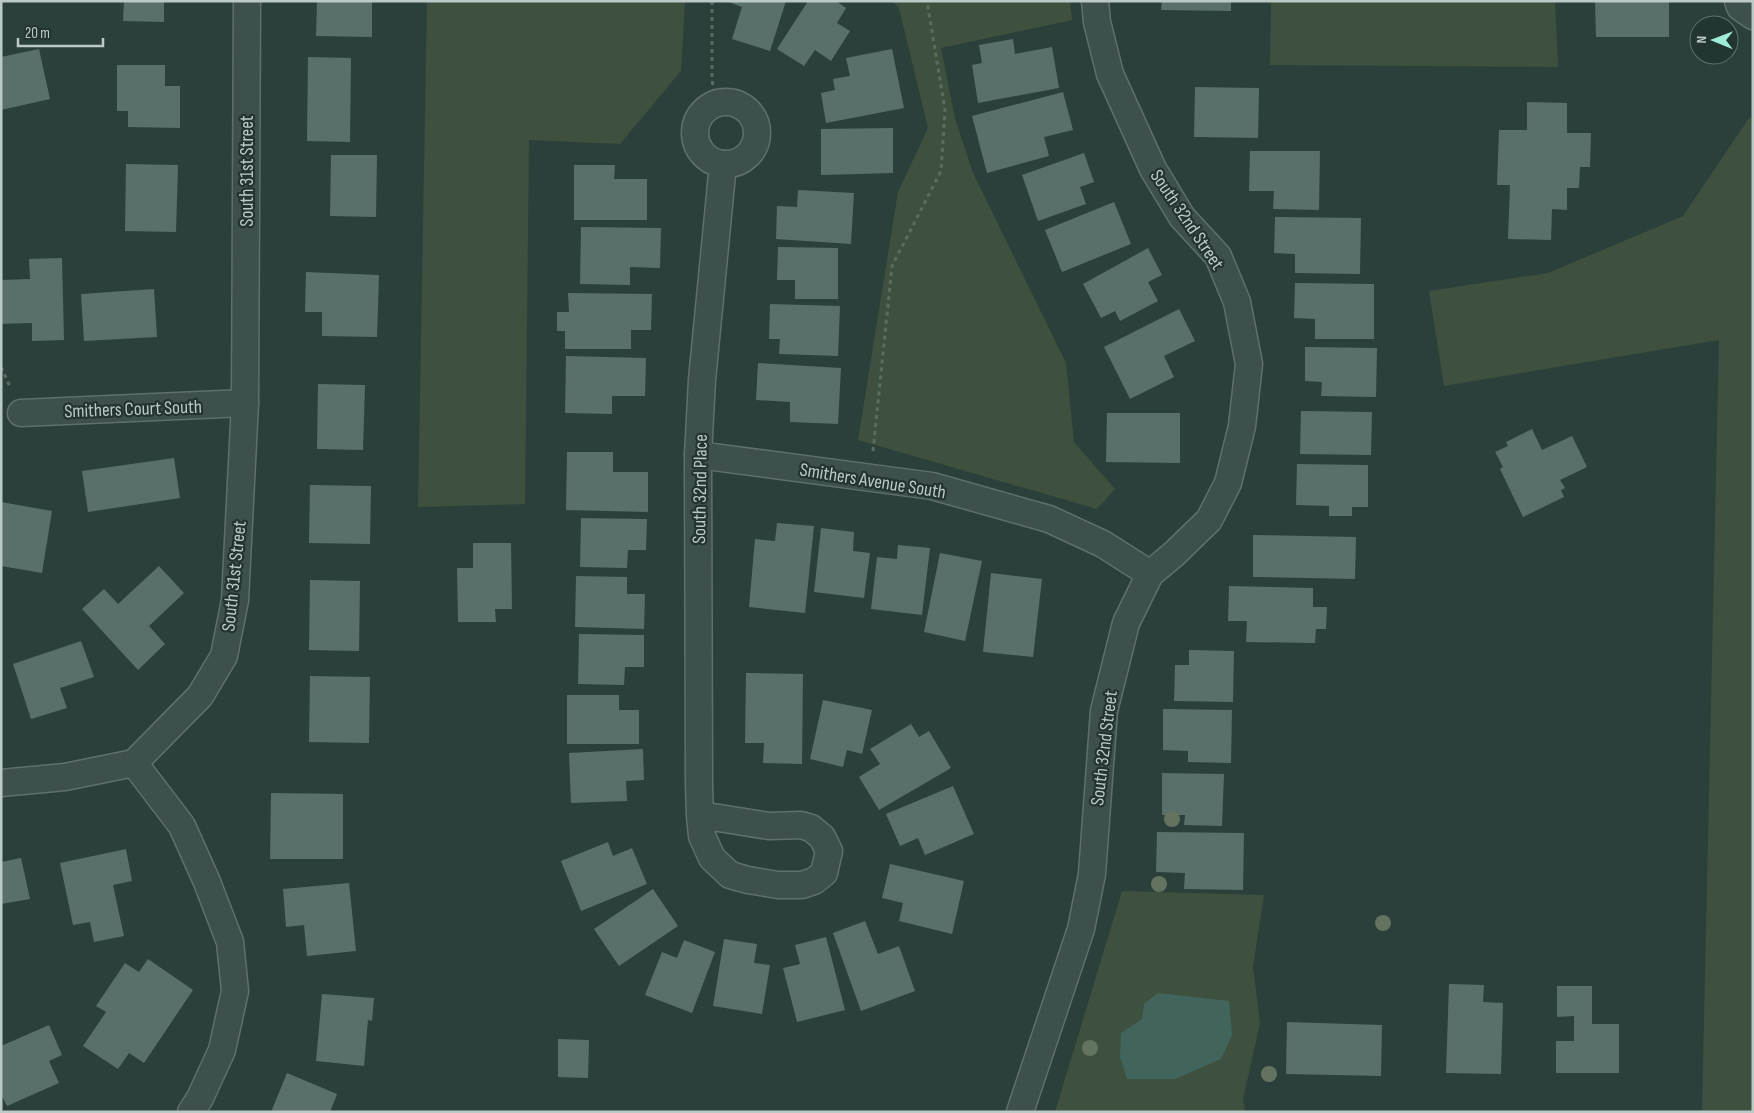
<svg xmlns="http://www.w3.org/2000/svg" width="1754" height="1113" font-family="'Sofia Sans Condensed',sans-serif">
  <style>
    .green { fill: #3e513e }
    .water { fill: #41655c }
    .building { fill: #596f69 }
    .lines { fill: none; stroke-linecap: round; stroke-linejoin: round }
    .street-casing { stroke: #5f706c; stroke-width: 29 }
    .path { stroke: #5b6d60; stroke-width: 3; stroke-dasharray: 4 4; stroke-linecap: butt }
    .street { stroke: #3e504b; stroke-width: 26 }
    .tree { fill: #63735f }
    .labels { text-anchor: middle; stroke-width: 4.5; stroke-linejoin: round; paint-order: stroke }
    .street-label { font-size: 19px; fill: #bbcac7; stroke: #233530 }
  </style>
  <rect width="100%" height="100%" fill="#2b403a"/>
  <g class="green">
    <path d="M427,1H685L681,71L620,144L529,140L525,504L418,507Z"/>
    <path d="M892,1H1070L1072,20L941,48L955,119L973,173L1066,363L1074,442L1115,489L1097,509L858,440L898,192L928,128L899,8Z"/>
    <path d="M1271,1H1555L1558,67L1270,65Z"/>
    <path d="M1749,118H1753V1112H1702L1719,340L1444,386L1429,291L1548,273L1683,216Z"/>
    <path d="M1122,891L1264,895L1253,967L1260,1023L1243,1099L1245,1112H1055Z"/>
  </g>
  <path class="water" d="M1158,993L1229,1001L1232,1035L1221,1059L1175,1079H1127L1120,1057L1121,1033L1142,1019L1144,1004Z"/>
  <g class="building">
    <path d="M124,1H164V22L123,21Z"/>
    <path d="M317,1H372V37L316,36Z"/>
    <path d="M786,1L770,51L732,39L742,7L726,1Z"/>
    <path d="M808,1H836L846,8L837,23L850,31L831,61L815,50L804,66L777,49Z"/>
    <path d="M1162,1H1231V11L1161,10Z"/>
    <path d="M1595,1H1669V37H1596Z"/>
    <path d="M1013,39L1015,54L1052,47L1059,88L978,103L972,65L982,63L979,45Z"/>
    <path d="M39,49L50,99L1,110V57Z"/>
    <path d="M892,49L904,108L826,123L821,93L835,90L833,79L850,76L846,58Z"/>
    <path d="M308,57L351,58L350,142L307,141Z"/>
    <path d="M117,65H165V86H180V128L128,127V111H117Z"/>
    <path d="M1195,87L1259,88L1258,138L1194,137Z"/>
    <path d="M1063,92L1073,130L1044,137L1049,156L987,173L972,116Z"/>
    <path d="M1527,102L1567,103V133H1591L1590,167H1580L1579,188H1567V210L1552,209L1551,240L1508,239L1510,185H1497L1499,130H1527Z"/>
    <path d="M893,128V173L821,175V129Z"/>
    <path d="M1250,151H1320L1319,210L1273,209L1274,191H1249Z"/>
    <path d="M1084,153L1094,182L1080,187L1086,204L1038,221L1022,175Z"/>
    <path d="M331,155H377L376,217L330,216Z"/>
    <path d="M126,164L178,165L176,232L125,231Z"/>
    <path d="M574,165H615L614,179H647V220H574Z"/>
    <path d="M798,190L854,193L851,244L776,239L777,206L797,207Z"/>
    <path d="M1114,202L1131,244L1062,272L1045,230Z"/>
    <path d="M1275,217L1361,218L1360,274L1295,273V254L1274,253Z"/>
    <path d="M581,227L661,228L660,268L630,267V285L580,284Z"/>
    <path d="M778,247L838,248V299H795V280H777Z"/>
    <path d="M1148,248L1162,275L1148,282L1158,301L1120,321L1115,311L1101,318L1083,284Z"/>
    <path d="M62,258L64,340L32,341V323L1,324V280L30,279L29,259Z"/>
    <path d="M306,272L379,275L377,337L322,336V312H305Z"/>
    <path d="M1295,283L1374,284V339H1315V319L1294,318Z"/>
    <path d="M154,289L157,337L84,341L81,294Z"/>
    <path d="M568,293L652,294L651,330H631V349H565V331H557V312H569Z"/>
    <path d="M770,304L840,306L838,356L779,354L780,339H769Z"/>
    <path d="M1179,309L1195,341L1164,356L1174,377L1130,399L1104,347Z"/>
    <path d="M1305,347L1377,348L1376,397L1321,396L1322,382L1305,381Z"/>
    <path d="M566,356L646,358L645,396H612V414L565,413Z"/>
    <path d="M758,363L841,368L838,424L790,422V402L756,400Z"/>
    <path d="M318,384L365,385L363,450L317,449Z"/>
    <path d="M1301,411L1372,412L1371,455L1300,454Z"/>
    <path d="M1107,413H1180V463L1106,462Z"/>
    <path d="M1532,429L1542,450L1572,436L1587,467L1560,480L1565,488L1561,490L1564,497L1523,517L1500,469L1503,467L1495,452L1508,446L1506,442Z"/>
    <path d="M567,452H613V472H648V512L566,510Z"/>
    <path d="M174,458L180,498L88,512L82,471Z"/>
    <path d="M1297,464L1368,465V507H1352V516H1329V506L1296,505Z"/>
    <path d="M310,485L371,486L370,544L309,543Z"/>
    <path d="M1,502L52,511L42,573L1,566Z"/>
    <path d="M581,518L647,519L646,550H628L627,568L580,567Z"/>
    <path d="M777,523L814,526L805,613L749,607L755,539L775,541Z"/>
    <path d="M821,528L854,532L853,551L870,553L864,598L814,592Z"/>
    <path d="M1253,535L1356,537L1355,579L1253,577Z"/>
    <path d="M473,543H511L512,609H495L496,622H458L457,568H473Z"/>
    <path d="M898,545L930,548L922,615L871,609L877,557L897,559Z"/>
    <path d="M940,553L982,561L965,641L924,632Z"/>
    <path d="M159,566L184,593L149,626L165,644L138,670L82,609L104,589L118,604Z"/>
    <path d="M991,573L1042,579L1033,657L983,652Z"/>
    <path d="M576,576L627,577V594H645L644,629L575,627Z"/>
    <path d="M310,580L360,581L359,651L309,650Z"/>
    <path d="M1229,586L1313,588V607H1327L1326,629H1316L1315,643L1246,642L1247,621H1228Z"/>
    <path d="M579,634L644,635V667H625L624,685L578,684Z"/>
    <path d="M81,641L94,677L60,688L67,708L31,719L13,664Z"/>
    <path d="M1189,650L1234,651L1233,702L1174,701L1175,665H1189Z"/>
    <path d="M746,673L803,674L802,764L763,763L764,743H745Z"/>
    <path d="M310,676L370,677L369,743L309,742Z"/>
    <path d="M567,695H619V710H639V744H567Z"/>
    <path d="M823,700L872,710L862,754L847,750L843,767L810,759Z"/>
    <path d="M1163,709L1232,710L1231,763L1188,762V751L1163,750Z"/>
    <path d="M911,724L919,737L929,731L951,768L879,810L859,777L880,764L870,749Z"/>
    <path d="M643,749L644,780L626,781L627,801L571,803L569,753Z"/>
    <path d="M1162,773L1224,774L1222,826L1184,825L1185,815H1162Z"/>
    <path d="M953,786L974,834L925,855L918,838L900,846L886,814Z"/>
    <path d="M271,793L343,794V859H270Z"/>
    <path d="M1157,832L1244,833L1243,890L1184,889L1185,873L1156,872Z"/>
    <path d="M608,842L613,856L632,848L647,884L581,911L561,861Z"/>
    <path d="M126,849L132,881L113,885L124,936L94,942L90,922L73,925L60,863Z"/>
    <path d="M21,858L30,899L1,904V862Z"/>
    <path d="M890,864L964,881L952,934L899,921L903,903L882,898Z"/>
    <path d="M349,883L356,951L307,956L304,925L286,927L283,889Z"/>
    <path d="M653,889L678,926L619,966L594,929Z"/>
    <path d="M865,921L878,954L899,946L915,991L861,1011L833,933Z"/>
    <path d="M826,937L845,1010L797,1022L783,968L800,964L795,945Z"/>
    <path d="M724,939L757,944L754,963L770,965L762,1014L713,1006Z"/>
    <path d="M684,940L715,952L692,1013L645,995L662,952L677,958Z"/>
    <path d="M148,959L193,990L144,1063L129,1053L118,1069L83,1046L106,1012L96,1006L125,963L139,972Z"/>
    <path d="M1449,984L1484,985L1483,1002L1503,1003L1501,1074L1446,1073Z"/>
    <path d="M1557,986H1592V1024H1619V1073H1556V1041H1574V1016L1557,1017Z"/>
    <path d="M322,994L374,998L372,1021L368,1020L364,1066L316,1061Z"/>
    <path d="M1287,1022L1382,1025L1381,1076L1286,1074Z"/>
    <path d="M49,1025L62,1055L49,1061L59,1083L7,1106L1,1094V1046Z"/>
    <path d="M558,1039L589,1040L588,1078L558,1077Z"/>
    <path d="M287,1073L337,1094L330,1112H271Z"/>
  </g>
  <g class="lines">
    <g class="street-casing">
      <g id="street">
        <path d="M1738,1L1740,7L1753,16"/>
        <circle cx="726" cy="133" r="31"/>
        <path d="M21,413L245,403"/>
        <path d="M698,455L932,486L1049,519L1103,544L1150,574"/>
        <path d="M1,783L65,777L134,763"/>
        <path d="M700,815L769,826L801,825L811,828L822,837L829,851L824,873L814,881L802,885H778L748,880L730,875L712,858L702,836L700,815L699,785L698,455L702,380L723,164"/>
        <path d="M191,1112L200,1098L222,1050L235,991L230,942L207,882L182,826L134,763L200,696L224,656L235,600L245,403L247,1"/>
        <path d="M1020,1112L1081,929L1092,874L1104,711L1126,623L1150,574L1174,554L1209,520L1228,483L1242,426L1249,364L1237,302L1218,256L1182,217L1153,169L1110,74L1097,22L1095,1"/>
      </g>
    </g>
    <g class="path">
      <path d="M712,1V80L716,103"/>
      <path d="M1,367L11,389"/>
      <path d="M873,451L892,266L941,171L945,110L927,1"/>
    </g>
    <use href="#street" class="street"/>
  </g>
  <g class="tree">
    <circle cx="1172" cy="819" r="8"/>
    <circle cx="1159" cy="884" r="8"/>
    <circle cx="1383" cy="923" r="8"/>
    <circle cx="1090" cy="1048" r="8"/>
    <circle cx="1269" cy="1074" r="8"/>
  </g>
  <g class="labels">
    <g class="street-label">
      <text transform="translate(246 171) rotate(-90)" y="7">South 31st Street</text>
      <text transform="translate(1188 219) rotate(56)" y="7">South 32nd Street</text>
      <text transform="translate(133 408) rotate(-2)" y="7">Smithers Court South</text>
      <text transform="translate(873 480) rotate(9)" y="7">Smithers Avenue South</text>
      <text transform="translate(699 489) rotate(-89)" y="7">South 32nd Place</text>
      <text transform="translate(233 576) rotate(-84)" y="7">South 31st Street</text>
      <text transform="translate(1103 748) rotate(-83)" y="7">South 32nd Street</text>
    </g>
  </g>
  <rect width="1754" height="1113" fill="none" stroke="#bbcac7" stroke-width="5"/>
  <g transform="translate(1714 40) rotate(271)"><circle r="24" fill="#233530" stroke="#60716c"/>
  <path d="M0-4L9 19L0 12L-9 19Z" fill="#9fecd9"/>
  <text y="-8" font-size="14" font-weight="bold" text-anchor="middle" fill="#bbcac7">N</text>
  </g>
  <path d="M18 38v8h85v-8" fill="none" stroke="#bbcac7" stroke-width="2.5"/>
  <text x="25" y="38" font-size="15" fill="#bbcac7" stroke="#233530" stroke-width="4" paint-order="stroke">20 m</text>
</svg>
